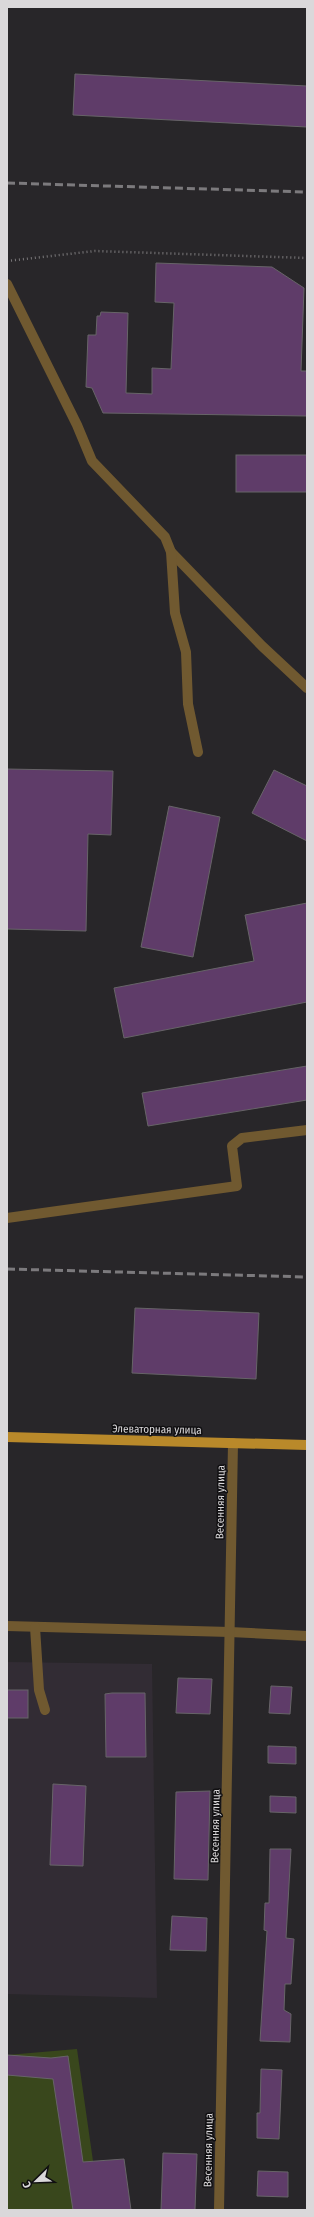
<svg xmlns="http://www.w3.org/2000/svg" width="314" height="2217" font-family="'Fira Sans Condensed',sans-serif">
  <style>
    .built { fill: #322c34 }
    .green { fill: #39471c }
    .building { fill: #5f3c69; stroke: #676468 }
    .lines { fill: none; stroke-linecap: round; stroke-linejoin: round }
    .path { stroke: #7a787a; stroke-width: 2.5; stroke-dasharray: 1 3; stroke-linecap: butt }
    .lane { stroke: #705930; stroke-width: 10 }
    .street { stroke: #705930; stroke-width: 10 }
    .primary { stroke: #b9892a; stroke-width: 10 }
    .rail { stroke: #7c7a7d; stroke-width: 3; stroke-dasharray: 8 4; stroke-linecap: butt }
    .labels { text-anchor: middle; stroke-width: 3; stroke-linejoin: round; paint-order: stroke }
    .street-label { font-size: 11px; fill: #dad8da; stroke: #100f11 }
  </style>
  <rect width="100%" height="100%" fill="#282629"/>
  <path class="built" d="M7,1662L152,1664L157,1998L7,1994Z"/>
  <path class="green" d="M77,2049L100,2210H7V2055Z"/>
  <g class="building">
    <path d="M75,74L307,86V127L73,115Z"/>
    <path d="M156,263L272,267L304,288L301,371H307V416L103,413L92,388L86,387L88,335H96L97,316H100L101,312L128,313L126,393L152,394V368L171,369L174,303L155,302Z"/>
    <rect x="236" y="455" width="71" height="37"/>
    <path d="M7,769L113,771L111,835L88,834L86,931L7,929Z"/>
    <path d="M274,770L307,786V841L252,813Z"/>
    <path d="M169,806L220,817L193,957L141,947Z"/>
    <path d="M307,903V1002L124,1038L114,988L254,961L245,915Z"/>
    <path d="M307,1066V1100L148,1126L142,1093Z"/>
    <path d="M135,1308L259,1313L256,1379L132,1373Z"/>
    <path d="M178,1678L212,1679L210,1714L176,1713Z"/>
    <path d="M271,1686L292,1687L290,1714L269,1713Z"/>
    <rect x="7" y="1690" width="21" height="28"/>
    <path d="M112,1693H145L146,1757H106L105,1694Z"/>
    <path d="M268,1746L296,1747V1764L268,1763Z"/>
    <path d="M53,1784L86,1786L83,1866L50,1865Z"/>
    <path d="M210,1791L208,1880L174,1879L176,1792Z"/>
    <path d="M270,1796L296,1797V1813L270,1812Z"/>
    <path d="M270,1849H291L286,1938L294,1939L291,1984H285L284,2010L291,2014L290,2042L260,2041L267,1931L264,1930L265,1903H269Z"/>
    <path d="M172,1916L207,1918L206,1951L170,1950Z"/>
    <path d="M7,2055L51,2058L68,2056L83,2162L124,2159L131,2210H73L53,2079L7,2075Z"/>
    <path d="M261,2069L282,2070L279,2139L257,2138V2113H260Z"/>
    <path d="M163,2153L197,2154L195,2210H161Z"/>
    <path d="M258,2171L288,2172V2197L257,2196Z"/>
  </g>
  <g class="lines">
    <path class="path" d="M7,261L95,251L307,258"/>
    <g class="lane">
      <path d="M171,552L262,646L307,688"/>
      <path d="M7,1218L237,1186L232,1146L242,1138L307,1130"/>
      <path d="M7,1626L230,1632"/>
      <path d="M35,1627L39,1690L45,1710"/>
    </g>
    <g class="street">
      <path d="M7,284L77,425L92,461L165,537L171,552L175,613L186,652L188,704L198,752"/>
      <path d="M230,1632L307,1636"/>
      <path d="M219,2210L233,1443"/>
    </g>
    <path class="primary" d="M7,1437L307,1445"/>
    <g class="rail">
      <path d="M7,183L307,192"/>
      <path d="M7,1269L307,1277"/>
    </g>
  </g>
  <g class="labels">
    <g class="street-label">
      <text transform="translate(157 1429) rotate(1)" y="4">Элеваторная улица</text>
      <text transform="translate(220 1502) rotate(-89)" y="4">Весенняя улица</text>
      <text transform="translate(215 1826) rotate(-89)" y="4">Весенняя улица</text>
      <text transform="translate(208 2150) rotate(-89)" y="4">Весенняя улица</text>
    </g>
  </g>
  <rect width="314" height="2217" fill="none" stroke="#dad8da" stroke-width="16"/>
  <g transform="translate(36 2181) rotate(247)" stroke="#100f11" stroke-width="3" paint-order="stroke">
  <path d="M0-3L7 15L0 10L-7 15Z" fill="#dad8da"/>
  <text y="-6" font-size="11" font-weight="bold" text-anchor="middle" fill="#dad8da">С</text>
  </g>
</svg>
